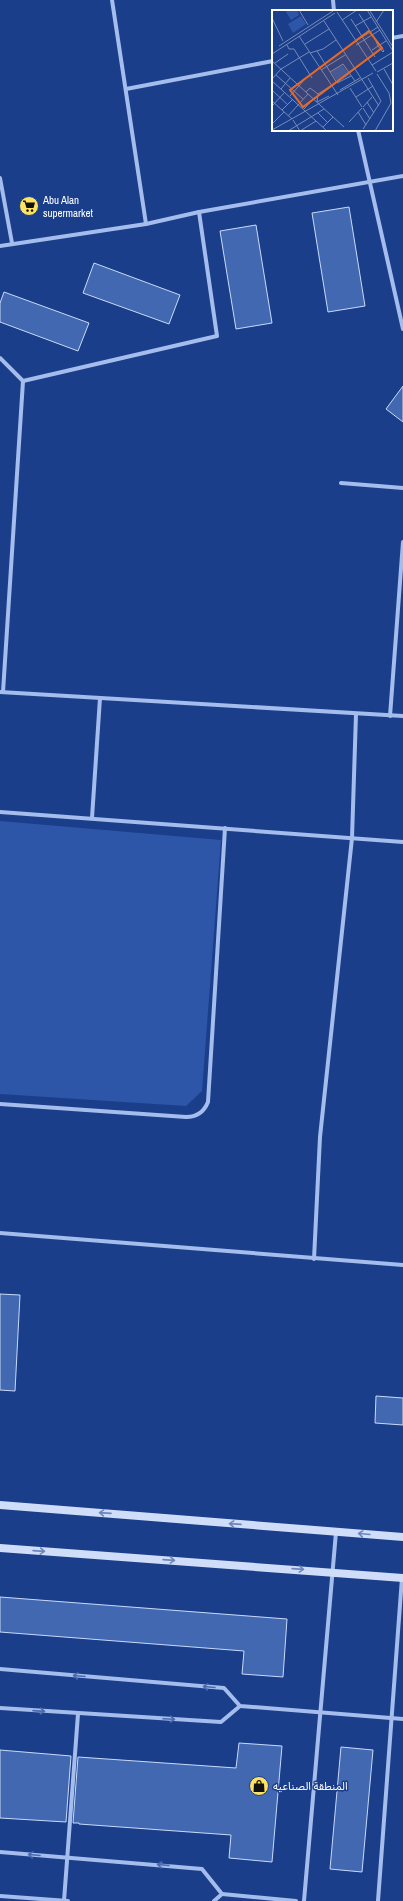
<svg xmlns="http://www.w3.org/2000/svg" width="403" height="1901" font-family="'Archivo Narrow','Noto Sans Arabic',sans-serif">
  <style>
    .green { fill: #2d56a8 }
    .building { fill: #4368b2; stroke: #c9dafa }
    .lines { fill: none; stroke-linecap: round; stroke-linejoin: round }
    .minor { stroke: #a4bded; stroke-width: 4 }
    .secondary { stroke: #d0ddf9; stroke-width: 8 }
    .oneway { stroke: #6c86bc }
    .oneway2 { stroke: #4a6aad }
    .labels { text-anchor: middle; stroke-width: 3; stroke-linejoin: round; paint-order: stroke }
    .poi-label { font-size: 11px; fill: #fff; stroke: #1a3e8a; text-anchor: start }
    .inset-road { fill: none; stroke: #768bb9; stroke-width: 1 }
    .view { fill: #ea6a24; fill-opacity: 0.15; stroke: #ea6a24; stroke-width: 2 }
    .inset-edge { fill: none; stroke: #fff; stroke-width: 2 }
  </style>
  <rect width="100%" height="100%" fill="#1a3e8a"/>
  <path class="green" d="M0,821L221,840L202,1091L186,1106L0,1094Z"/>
  <g class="building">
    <path d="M349,207L365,306L328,312L312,213Z"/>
    <path d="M256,225L272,323L236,329L220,231Z"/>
    <path d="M94,263L180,295L169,324L83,293Z"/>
    <path d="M4,292L89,323L78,351L0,322V303Z"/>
    <path d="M403,386V422L386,409Z"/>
    <path d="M0,1294L20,1295L15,1391L0,1390Z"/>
    <path d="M376,1396L403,1398V1425L375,1423Z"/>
    <path d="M0,1597L287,1619L283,1677L242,1674L244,1651L0,1632Z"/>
    <path d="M239,1743L282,1746L272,1862L229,1858L231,1835L79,1824V1823H73L78,1757L236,1768Z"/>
    <path d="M341,1747L373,1750L362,1872L330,1869Z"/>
    <path d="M0,1750L71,1756L66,1822L0,1818Z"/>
  </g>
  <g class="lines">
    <g class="minor">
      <path d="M112,0L146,224"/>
      <path d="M333,0L334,11"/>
      <path d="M392,38L403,36"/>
      <path d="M126,89L273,61"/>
      <path d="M358,130L403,329"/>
      <path d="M0,178L12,243"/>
      <path d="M0,246L146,224L199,212L403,176"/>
      <path d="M0,358L23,381L217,336L199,212"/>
      <path d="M341,483L403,488"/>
      <path d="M0,692L403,716"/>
      <path d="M3,692L23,381"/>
      <path d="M390,716L403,542"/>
      <path d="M0,812L403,842"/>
      <path d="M92,818L100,698"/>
      <path d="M0,1104L186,1117C197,1117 204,1112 208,1102L225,828"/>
      <path d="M0,1233L403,1265"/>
      <path d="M314,1259L320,1137L352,838L356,714"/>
      <path d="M0,1669L224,1688L240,1706L403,1719"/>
      <path d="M0,1708L221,1722L240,1706"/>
      <path d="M0,1852L202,1869L222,1894L214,1901"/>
      <path d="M222,1894L296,1901"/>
      <path d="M0,1896L68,1901"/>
      <path d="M64,1901L78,1714"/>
      <path d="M304,1901L336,1532"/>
      <path d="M378,1901L402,1578"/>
    </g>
    <g class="secondary">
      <path d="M0,1505L403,1537"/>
      <path d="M0,1548L403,1578"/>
    </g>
  </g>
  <defs><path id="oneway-shaft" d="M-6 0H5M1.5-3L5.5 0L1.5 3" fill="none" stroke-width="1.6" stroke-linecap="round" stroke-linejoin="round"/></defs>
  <g class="oneway">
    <use href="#oneway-shaft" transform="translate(105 1513) rotate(-176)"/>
    <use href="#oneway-shaft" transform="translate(235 1524) rotate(-176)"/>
    <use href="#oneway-shaft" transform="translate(364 1534) rotate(-175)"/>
    <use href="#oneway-shaft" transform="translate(39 1551) rotate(4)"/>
    <use href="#oneway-shaft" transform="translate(169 1560) rotate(4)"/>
    <use href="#oneway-shaft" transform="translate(298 1569) rotate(4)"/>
  </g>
  <g class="oneway2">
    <use href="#oneway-shaft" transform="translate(79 1676) rotate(-175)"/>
    <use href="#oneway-shaft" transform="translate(209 1687) rotate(-175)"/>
    <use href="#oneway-shaft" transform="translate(39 1711) rotate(4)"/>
    <use href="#oneway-shaft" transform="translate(169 1719) rotate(3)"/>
    <use href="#oneway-shaft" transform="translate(34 1855) rotate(-175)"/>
    <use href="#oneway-shaft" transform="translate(163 1865) rotate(-175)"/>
  </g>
  <defs>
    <g id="supermarket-disc" transform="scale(1)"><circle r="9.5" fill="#ffe360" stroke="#1a3e8a"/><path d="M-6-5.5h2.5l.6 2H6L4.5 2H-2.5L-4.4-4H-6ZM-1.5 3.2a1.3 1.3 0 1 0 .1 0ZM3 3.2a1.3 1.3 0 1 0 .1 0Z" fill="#111"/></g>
    <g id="shop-disc" transform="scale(1)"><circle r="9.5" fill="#ffe360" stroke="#1a3e8a"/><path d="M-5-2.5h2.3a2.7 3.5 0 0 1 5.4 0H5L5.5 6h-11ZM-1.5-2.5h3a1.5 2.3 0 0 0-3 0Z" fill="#111"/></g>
  </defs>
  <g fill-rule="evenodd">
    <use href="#supermarket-disc" x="29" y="206"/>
    <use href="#shop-disc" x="259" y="1786"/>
  </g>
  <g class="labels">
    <g class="poi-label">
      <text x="43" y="204">Abu Alan<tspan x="43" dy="13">supermarket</tspan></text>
      <text x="273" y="1790">المنطقة الصناعيه</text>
    </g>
  </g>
  <g transform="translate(272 10)">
    <rect width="121" height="121" fill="#1a3e8a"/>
    <path d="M13,0H25L27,5L19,10ZM29,6L34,14L21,23L16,14ZM70,55L78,65L66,72L59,62Z" fill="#2d56a8"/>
    <path class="inset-road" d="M27,0L36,15M95,0L121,41M98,1L121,37M65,2L104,61M87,4L103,29M0,8L11,31M79,9L103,47M70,10L85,0M52,11L107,96M104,12L112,0M83,16L99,7M27,26L66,85M103,29L112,41L111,42L106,36ZM84,31L106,17M33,34L57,19M15,35L17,39H22L40,68M84,35L108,20M7,36L61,1M100,40L114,31M45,41L65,73L79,66M38,43L51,39L64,30M0,44L63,3M0,51L72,117M3,53L16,44M100,55L121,42M112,59L121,75M49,60L73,45M58,62L71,54L83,71M105,62L121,53M4,65L31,89M0,69L9,59L37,42M0,71L55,121M78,78L90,97M9,79L18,68M68,80L88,68M1,81L16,95M34,82L38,78L46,84L45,92M46,84L60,75M18,86L33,69M84,87L101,76M0,91L20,109M45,92L57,86M95,92L102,103M0,96L13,82M91,97L100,87M91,98L98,109M32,99L41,89M10,100L21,89M86,102L94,115M46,103L56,113M16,106L36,84M21,110L28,121M77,112L90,98M0,114L12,102M51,117L61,107M91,119L109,91L96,68M0,120L101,63M16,121L52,99M28,121L44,111M103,121L119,93L117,83L105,64"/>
    <path class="view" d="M97,21L110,38L31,97L18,80Z"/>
    <rect width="121" height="121" class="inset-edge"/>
  </g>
</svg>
